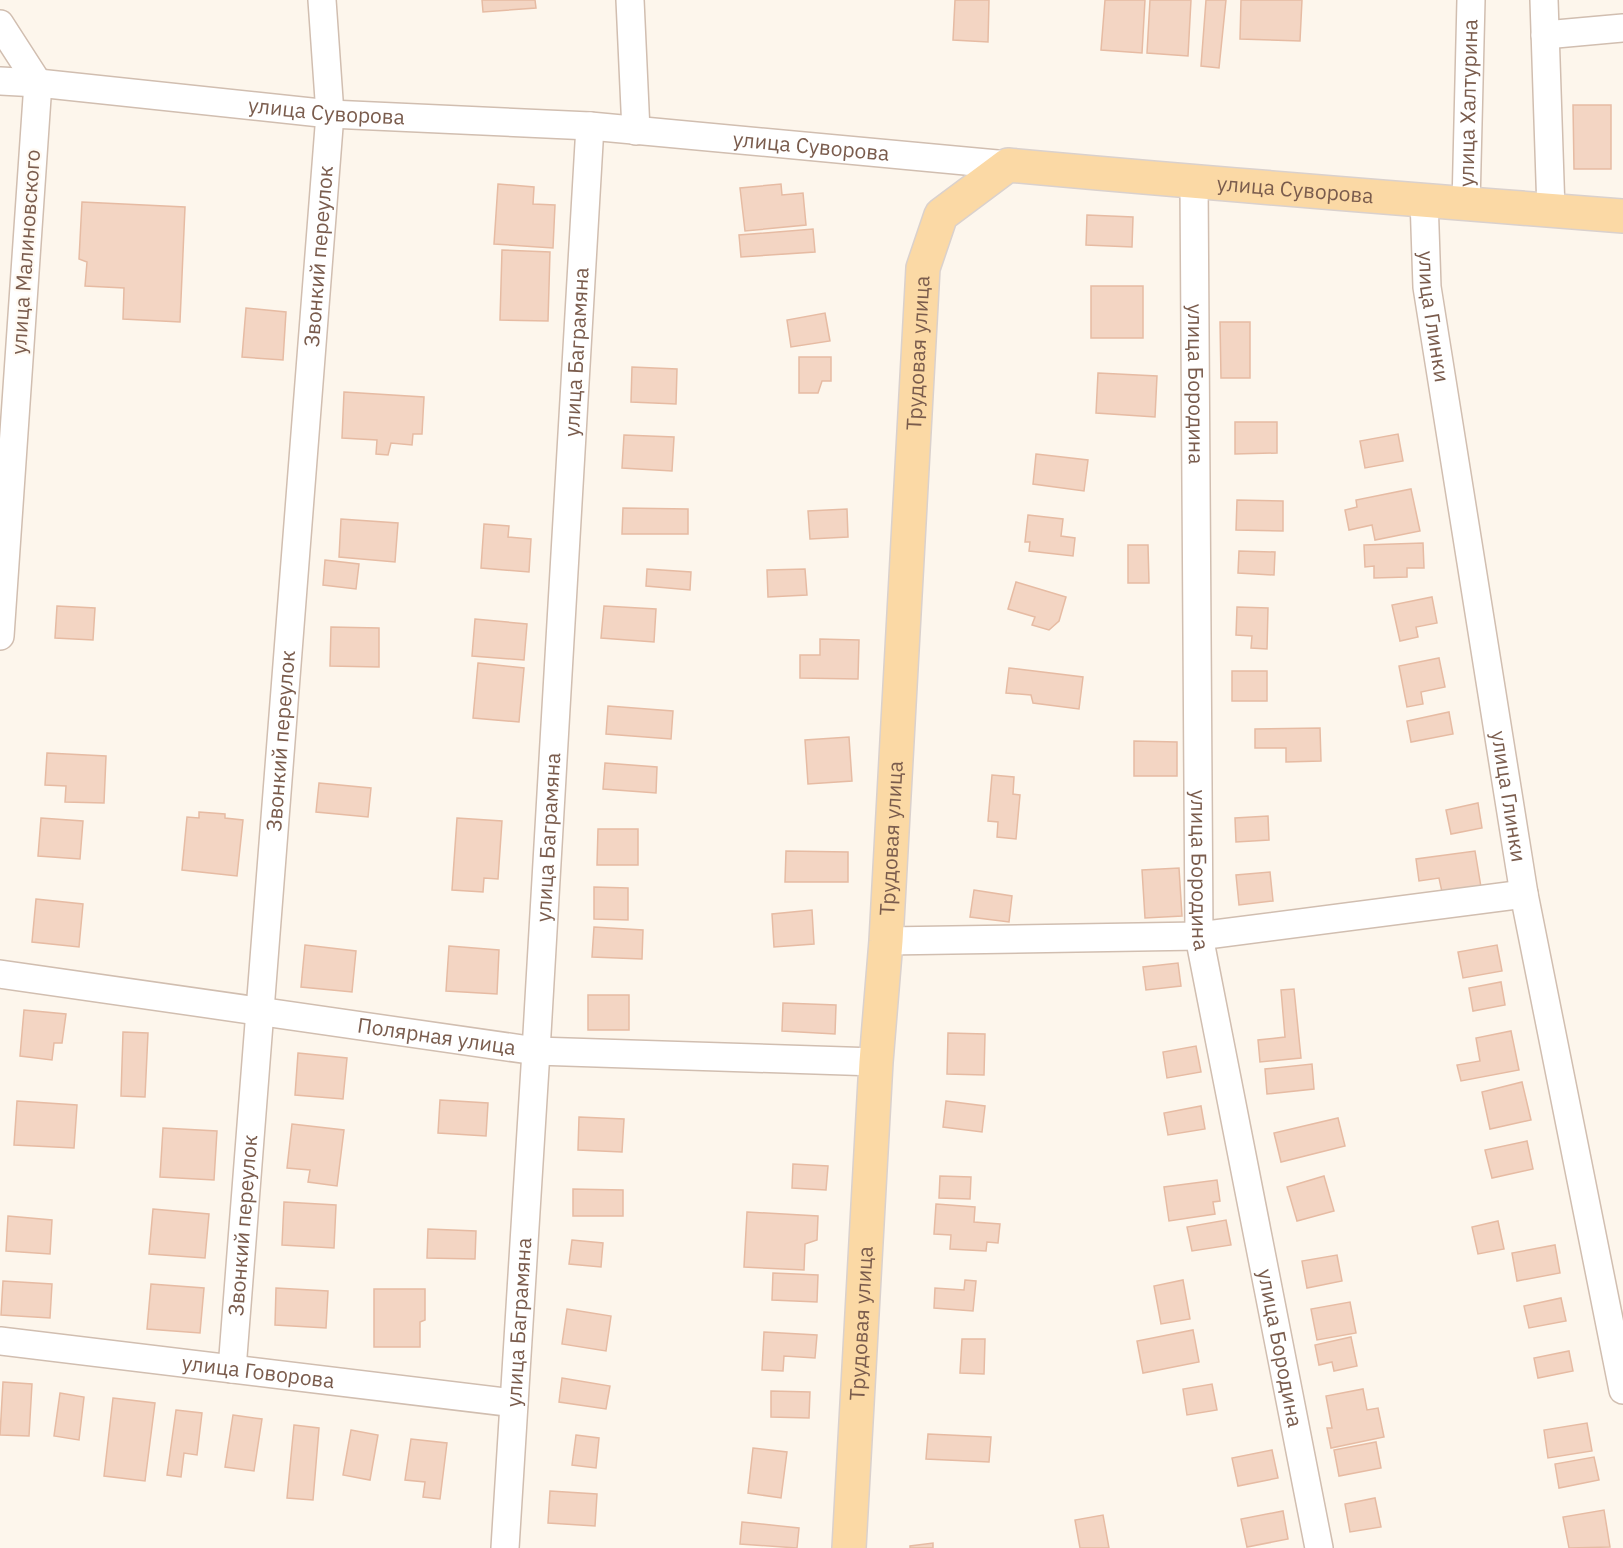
<svg xmlns="http://www.w3.org/2000/svg" width="1623" height="1548" font-family="'IBM Plex Sans',sans-serif">
  <style>
    .building { fill: #f3d5c3; stroke: #e6bba3; stroke-width: 1.5 }
    .lines { fill: none; stroke-linecap: round; stroke-linejoin: round }
    .minor-casing { stroke: #d1beb0; stroke-width: 30 }
    .major-casing { stroke: #dad1cd; stroke-width: 36 }
    .minor { stroke: #fff; stroke-width: 27 }
    .major { stroke: #fbd9a5; stroke-width: 33 }
    .labels { text-anchor: middle; stroke-width: 4.5; stroke-linejoin: round; paint-order: stroke }
    .street-label { font-size: 21px; fill: #7a5c4d; stroke: #fffaf3 }
  </style>
  <rect width="100%" height="100%" fill="#fdf6ec"/>
  <g class="building">
    <path d="M482,0H535L536,8L483,12Z"/>
    <path d="M955,0H989L988,42L953,40Z"/>
    <path d="M1105,0H1145L1142,53L1101,50Z"/>
    <path d="M1150,0H1191L1188,56L1147,53Z"/>
    <path d="M1206,0H1226L1219,68L1201,66Z"/>
    <path d="M1241,0H1302L1300,41L1240,39Z"/>
    <path d="M1573,105H1611V169H1574Z"/>
    <path d="M498,184L534,187L533,204L555,205L553,248L494,244Z"/>
    <path d="M781,184L782,195L803,193L806,225L745,231L740,188Z"/>
    <path d="M82,202L185,207L180,322L123,319L124,288L85,286L87,262L79,259Z"/>
    <path d="M1087,215L1133,217L1132,247L1086,245Z"/>
    <path d="M813,229L815,252L741,257L739,235Z"/>
    <path d="M502,250L550,252L548,321L500,320Z"/>
    <rect x="1091" y="286" width="52" height="52"/>
    <path d="M246,308L286,312L283,360L242,357Z"/>
    <path d="M825,313L830,341L791,347L787,320Z"/>
    <path d="M1220,322H1250V378H1221Z"/>
    <path d="M799,357H831V381H822L818,393H799Z"/>
    <path d="M632,367L677,369L676,404L631,402Z"/>
    <path d="M1098,373L1157,376L1155,417L1096,413Z"/>
    <path d="M344,392L424,397L422,434H413L412,445L391,443L388,455L376,454L377,440L342,438Z"/>
    <path d="M1235,422H1277V453L1235,454Z"/>
    <path d="M1398,434L1403,461L1365,468L1360,441Z"/>
    <path d="M624,435L674,437L672,471L622,468Z"/>
    <path d="M1036,454L1088,460L1084,491L1033,484Z"/>
    <path d="M1411,489L1420,531L1375,540L1372,525L1349,530L1345,510L1357,507L1356,500Z"/>
    <path d="M1237,500L1283,501V531L1236,530Z"/>
    <path d="M623,508L688,509V534H622Z"/>
    <path d="M847,509L848,537L810,539L808,511Z"/>
    <path d="M1028,515L1063,519L1061,536L1075,538L1073,556L1029,551L1030,542H1025Z"/>
    <path d="M341,519L398,523L395,562L339,557Z"/>
    <path d="M484,524L509,526L508,537L531,539L529,572L481,568Z"/>
    <path d="M1423,543L1424,568H1407V577L1374,578V566L1365,567L1364,545Z"/>
    <path d="M1128,545H1148L1149,583H1128Z"/>
    <path d="M1239,551L1275,552L1274,575L1238,573Z"/>
    <path d="M325,560L359,564L356,589L323,585Z"/>
    <path d="M647,569L691,572L690,590L646,586Z"/>
    <path d="M805,569L807,595L768,597L767,570Z"/>
    <path d="M1016,582L1066,597L1059,621L1049,630L1032,625L1035,617L1008,609Z"/>
    <path d="M1432,597L1437,623L1416,627L1418,637L1400,641L1392,605Z"/>
    <path d="M57,606L95,608L93,640L55,638Z"/>
    <path d="M604,606L656,609L654,642L601,638Z"/>
    <path d="M1237,607L1268,608L1267,649L1251,648L1252,636L1236,635Z"/>
    <path d="M475,619L527,624L524,660L472,656Z"/>
    <path d="M331,627L379,628V667L330,666Z"/>
    <path d="M820,639L859,640L858,679L800,678V655H820Z"/>
    <path d="M1439,658L1445,687L1421,692L1423,704L1407,707L1399,666Z"/>
    <path d="M478,663L524,668L519,722L473,718Z"/>
    <path d="M1009,668L1083,677L1079,709L1033,703L1031,695L1006,693Z"/>
    <rect x="1232" y="671" width="35" height="30"/>
    <path d="M608,706L673,711L671,739L606,734Z"/>
    <path d="M1449,712L1453,734L1411,742L1407,721Z"/>
    <path d="M1320,728L1321,761L1286,762V748H1255V729Z"/>
    <path d="M849,737L852,781L808,784L805,740Z"/>
    <path d="M1134,741L1177,742V776H1134Z"/>
    <path d="M47,753L106,756L104,803L65,802L66,786L45,785Z"/>
    <path d="M605,763L657,767L656,793L603,789Z"/>
    <path d="M992,775L1014,777L1013,794L1020,795L1016,839L997,837L998,822L988,821Z"/>
    <path d="M319,783L371,788L368,817L316,812Z"/>
    <path d="M1478,803L1482,828L1451,834L1446,810Z"/>
    <path d="M199,812L225,814V818L243,820L237,876L182,870L187,817L199,818Z"/>
    <path d="M1268,816L1269,840L1236,842L1235,818Z"/>
    <path d="M41,818L83,821L80,859L38,856Z"/>
    <path d="M457,818L502,821L498,879L484,878L483,892L452,890Z"/>
    <path d="M598,829H638V865H597Z"/>
    <path d="M786,851L848,852V882H785Z"/>
    <path d="M1475,851L1481,887L1442,892L1439,878L1419,881L1416,859Z"/>
    <path d="M1179,868L1182,916L1145,918L1142,870Z"/>
    <path d="M1270,872L1273,901L1239,905L1236,875Z"/>
    <path d="M594,887L628,888V920L594,919Z"/>
    <path d="M974,890L1012,896L1009,922L970,917Z"/>
    <path d="M36,899L83,904L79,947L32,942Z"/>
    <path d="M812,910L814,944L774,947L772,914Z"/>
    <path d="M594,927L643,930L642,959L592,957Z"/>
    <path d="M305,945L356,951L352,992L301,987Z"/>
    <path d="M1497,945L1502,971L1463,978L1458,952Z"/>
    <path d="M449,946L499,950L497,994L446,991Z"/>
    <path d="M1178,963L1181,986L1146,990L1143,967Z"/>
    <path d="M1501,982L1505,1005L1473,1011L1469,988Z"/>
    <path d="M1294,989L1301,1058L1260,1062L1258,1040L1285,1037L1281,990Z"/>
    <rect x="588" y="995" width="41" height="35"/>
    <path d="M783,1003L836,1005L835,1034L782,1031Z"/>
    <path d="M24,1010L66,1014L62,1043H54L52,1060L20,1056Z"/>
    <path d="M1511,1031L1519,1070L1461,1081L1457,1065L1480,1061L1476,1038Z"/>
    <path d="M123,1032L148,1033L145,1097L121,1096Z"/>
    <path d="M948,1033L985,1034L984,1075L947,1074Z"/>
    <path d="M1196,1046L1201,1072L1167,1078L1163,1052Z"/>
    <path d="M298,1053L347,1058L343,1099L295,1095Z"/>
    <path d="M1312,1064L1314,1089L1267,1094L1265,1069Z"/>
    <path d="M1522,1082L1531,1120L1490,1129L1482,1092Z"/>
    <path d="M440,1100L488,1103L486,1136L438,1133Z"/>
    <path d="M17,1101L77,1105L74,1148L14,1145Z"/>
    <path d="M946,1101L985,1106L982,1132L943,1127Z"/>
    <path d="M1201,1106L1205,1129L1168,1135L1164,1113Z"/>
    <path d="M579,1117L624,1119L622,1152L578,1150Z"/>
    <path d="M1338,1118L1345,1146L1281,1162L1274,1133Z"/>
    <path d="M292,1124L344,1130L337,1186L308,1182L310,1170L287,1168Z"/>
    <path d="M163,1128L217,1131L214,1180L160,1177Z"/>
    <path d="M1527,1141L1533,1169L1492,1178L1485,1150Z"/>
    <path d="M793,1164L828,1166L826,1190L792,1188Z"/>
    <path d="M940,1176L971,1177L970,1199L939,1198Z"/>
    <path d="M1324,1176L1334,1211L1297,1221L1287,1187Z"/>
    <path d="M1217,1180L1220,1201L1213,1202L1215,1214L1169,1221L1164,1187Z"/>
    <path d="M573,1189L623,1190V1216H573Z"/>
    <path d="M284,1202L336,1205L334,1248L282,1245Z"/>
    <path d="M936,1204L975,1207L974,1222L1000,1224L998,1243L987,1242L986,1251L950,1249L951,1235L934,1234Z"/>
    <path d="M153,1209L209,1214L205,1258L149,1254Z"/>
    <path d="M747,1212L818,1216L817,1240L805,1244L804,1270L744,1267Z"/>
    <path d="M8,1216L52,1220L50,1254L6,1251Z"/>
    <path d="M1226,1220L1231,1245L1192,1251L1187,1227Z"/>
    <path d="M1498,1221L1504,1249L1478,1254L1472,1227Z"/>
    <path d="M428,1229L476,1231L475,1259L427,1258Z"/>
    <path d="M572,1240L603,1243L601,1267L569,1264Z"/>
    <path d="M1555,1245L1560,1273L1517,1281L1512,1253Z"/>
    <path d="M1337,1255L1342,1281L1307,1288L1302,1261Z"/>
    <path d="M773,1273L818,1275L817,1302L772,1300Z"/>
    <path d="M965,1280L976,1281L973,1311L934,1308L935,1288L964,1290Z"/>
    <path d="M1183,1280L1190,1319L1161,1324L1154,1286Z"/>
    <path d="M3,1281L52,1284L50,1318L1,1315Z"/>
    <path d="M151,1284L204,1288L200,1333L147,1329Z"/>
    <path d="M276,1288L328,1291L326,1328L275,1325Z"/>
    <path d="M374,1289H425V1320L420,1322V1347H374Z"/>
    <path d="M1561,1298L1566,1321L1529,1328L1524,1306Z"/>
    <path d="M1350,1302L1356,1333L1317,1340L1311,1309Z"/>
    <path d="M567,1309L611,1316L606,1351L562,1344Z"/>
    <path d="M1193,1330L1199,1362L1143,1373L1137,1341Z"/>
    <path d="M764,1332L817,1335L815,1358L784,1356L783,1371L762,1370Z"/>
    <path d="M1351,1337L1357,1366L1334,1371L1332,1362L1319,1365L1315,1345Z"/>
    <path d="M962,1339H985L984,1374L960,1373Z"/>
    <path d="M1569,1351L1573,1371L1538,1378L1534,1358Z"/>
    <path d="M562,1378L610,1386L606,1409L559,1402Z"/>
    <path d="M3,1382L32,1384L29,1436L0,1435Z"/>
    <path d="M1212,1384L1217,1410L1187,1415L1183,1389Z"/>
    <path d="M1363,1389L1367,1410L1378,1408L1384,1437L1331,1448L1327,1428H1332L1326,1396Z"/>
    <path d="M771,1391L810,1392L809,1418L771,1417Z"/>
    <path d="M60,1393L84,1397L79,1440L54,1436Z"/>
    <path d="M113,1398L155,1403L145,1481L104,1476Z"/>
    <path d="M176,1410L202,1413L197,1455L184,1453L181,1477L167,1475Z"/>
    <path d="M233,1415L262,1419L254,1471L225,1467Z"/>
    <path d="M1587,1423L1592,1451L1548,1458L1544,1430Z"/>
    <path d="M294,1425L319,1428L313,1500L287,1498Z"/>
    <path d="M351,1430L378,1435L370,1480L343,1475Z"/>
    <path d="M928,1434L991,1437L989,1462L926,1459Z"/>
    <path d="M576,1435L599,1438L596,1468L572,1465Z"/>
    <path d="M411,1439L447,1443L440,1499L423,1497L425,1482L405,1480Z"/>
    <path d="M1376,1442L1381,1468L1339,1476L1334,1450Z"/>
    <path d="M753,1448L787,1452L781,1498L748,1493Z"/>
    <path d="M1272,1450L1278,1478L1238,1486L1232,1458Z"/>
    <path d="M1594,1457L1599,1480L1559,1488L1555,1464Z"/>
    <path d="M550,1491L597,1494L595,1526L548,1523Z"/>
    <path d="M1375,1498L1381,1527L1350,1532L1345,1504Z"/>
    <path d="M1604,1510L1610,1547L1569,1548L1563,1517Z"/>
    <path d="M1283,1511L1288,1539L1247,1547L1241,1519Z"/>
    <path d="M1103,1515L1109,1548H1080L1075,1520Z"/>
    <path d="M742,1522L799,1528L797,1548L740,1544Z"/>
    <path d="M933,1543V1548H910V1546Z"/>
  </g>
  <g class="lines">
    <g class="minor-casing">
      <g id="minor">
        <path d="M630,0L636,131"/>
        <path d="M1544,0L1551,211"/>
        <path d="M0,24L38,83L0,636"/>
        <path d="M1545,35L1623,28"/>
        <path id="s1" d="M0,81L38,83L330,114L590,126L1008,165"/>
        <path id="s2" d="M1194,182L1199,936L1319,1548"/>
        <path id="s3" d="M1424,199L1427,287L1524,894L1623,1390"/>
        <path id="s4" d="M1466,205L1471,0"/>
        <path d="M886,941L1199,936L1524,894"/>
        <path id="s5" d="M0,974L536,1051L876,1062"/>
        <path id="s6" d="M0,1341L514,1403"/>
        <path id="s7" d="M232,1369L330,114L322,0"/>
        <path id="s8" d="M505,1548L536,1051L590,126"/>
      </g>
    </g>
    <g class="major-casing">
      <g id="major">
        <path id="s9" d="M849,1548L876,1062L886,941L923,268L941,215L1008,165C1213,184 1418,200 1623,216"/>
      </g>
    </g>
    <use href="#minor" class="minor"/>
    <use href="#major" class="major"/>
  </g>
  <g class="labels">
    <g class="street-label">
      <text dy="7" stroke="none"><textPath href="#s4" startOffset="102">улица Халтурина</textPath></text>
      <text dy="7" stroke="none"><textPath href="#s1" startOffset="328">улица Суворова</textPath></text>
      <text dy="7" stroke="none"><textPath href="#s1" startOffset="814">улица Суворова</textPath></text>
      <text dy="7" stroke="none"><textPath href="#s9" startOffset="1710">улица Суворова</textPath></text>
      <text transform="translate(26 252) rotate(-86)" y="7">улица Малиновского</text>
      <text dy="7" stroke="none"><textPath href="#s7" startOffset="1116">Звонкий переулок</textPath></text>
      <text dy="7" stroke="none"><textPath href="#s3" startOffset="118">улица Глинки</textPath></text>
      <text dy="7" stroke="none"><textPath href="#s8" startOffset="1198">улица Баграмяна</textPath></text>
      <text dy="7" stroke="none"><textPath href="#s9" startOffset="1197">Трудовая улица</textPath></text>
      <text dy="7" stroke="none"><textPath href="#s2" startOffset="202">улица Бородина</textPath></text>
      <text dy="7" stroke="none"><textPath href="#s7" startOffset="630">Звонкий переулок</textPath></text>
      <text dy="7" stroke="none"><textPath href="#s3" startOffset="604">улица Глинки</textPath></text>
      <text dy="7" stroke="none"><textPath href="#s8" startOffset="712">улица Баграмяна</textPath></text>
      <text dy="7" stroke="none"><textPath href="#s9" startOffset="711">Трудовая улица</textPath></text>
      <text dy="7" stroke="none"><textPath href="#s2" startOffset="688">улица Бородина</textPath></text>
      <text dy="7" stroke="none"><textPath href="#s5" startOffset="441">Полярная улица</textPath></text>
      <text dy="7" stroke="none"><textPath href="#s7" startOffset="144">Звонкий переулок</textPath></text>
      <text dy="7" stroke="none"><textPath href="#s8" startOffset="226">улица Баграмяна</textPath></text>
      <text dy="7" stroke="none"><textPath href="#s9" startOffset="225">Трудовая улица</textPath></text>
      <text dy="7" stroke="none"><textPath href="#s2" startOffset="1174">улица Бородина</textPath></text>
      <text dy="7" stroke="none"><textPath href="#s6" startOffset="260">улица Говорова</textPath></text>
    </g>
  </g>
</svg>
